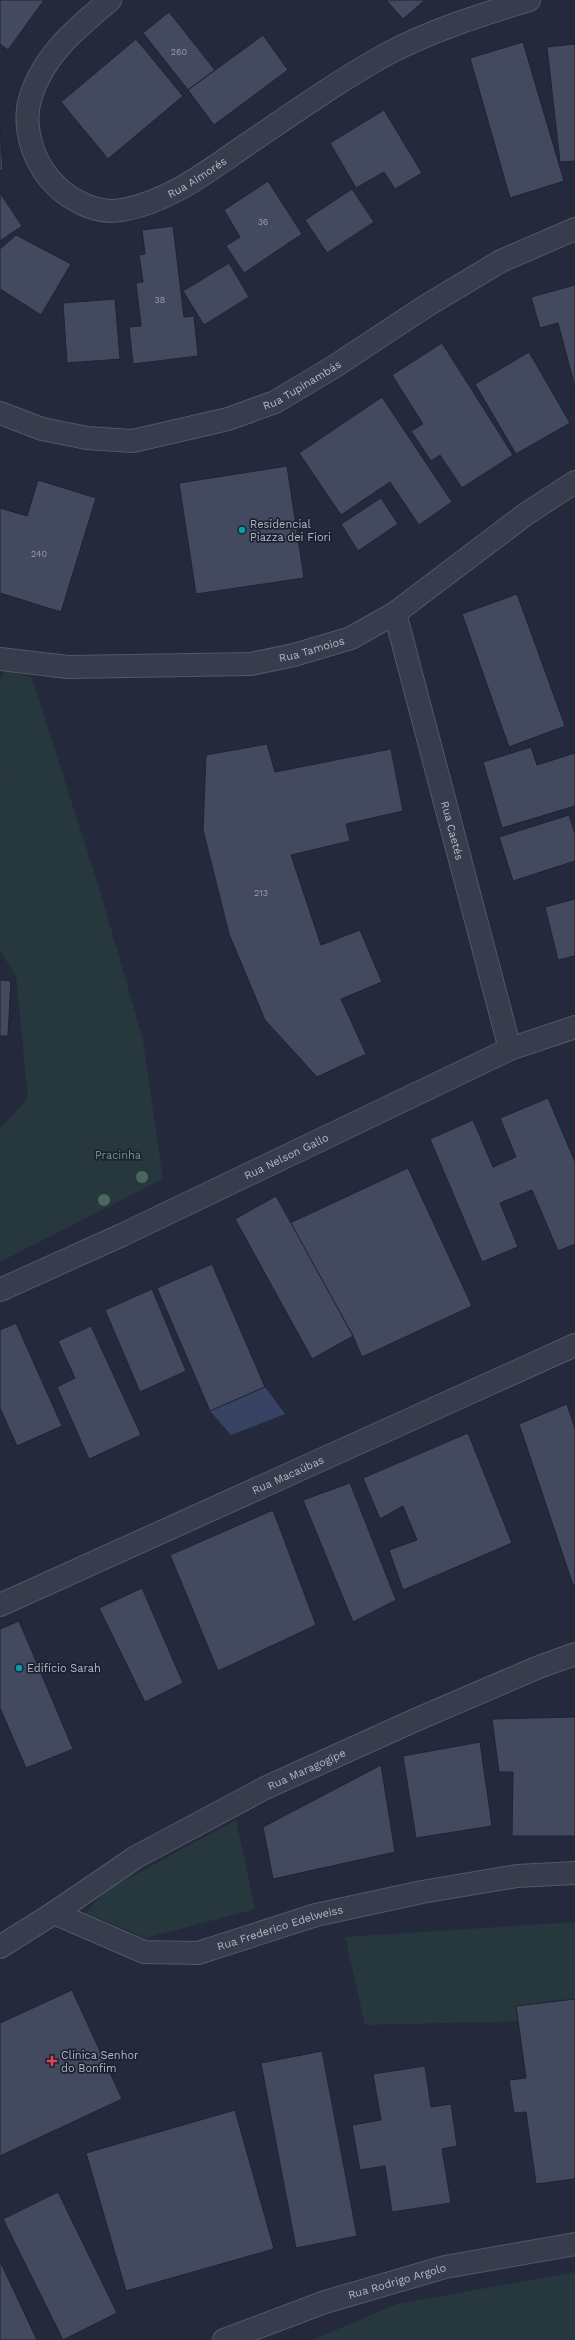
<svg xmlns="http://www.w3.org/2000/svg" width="575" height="2340" font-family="'Work Sans',sans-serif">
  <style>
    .green { fill: #26373d }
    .water { fill: #384363 }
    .building { fill: #43495e; stroke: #1f2433 }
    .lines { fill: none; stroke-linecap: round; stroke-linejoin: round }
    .street-casing { stroke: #535867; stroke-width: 24 }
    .street { stroke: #373d4c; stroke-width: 22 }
    .tree { fill: #4a665f }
    .culture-dot { fill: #0f9aa8; stroke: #1d2231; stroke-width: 1.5 }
    .health-dot { fill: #e0444e; stroke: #1d2231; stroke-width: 1.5 }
    .labels { text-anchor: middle; stroke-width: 3.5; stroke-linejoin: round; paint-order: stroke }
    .number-label { font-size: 9px; fill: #979cae }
    .street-label { font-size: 11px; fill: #b3b8c8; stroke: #1d2231 }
    .poi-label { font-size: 11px; fill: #b3b8c8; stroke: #1d2231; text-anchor: start }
    .park-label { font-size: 11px; fill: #6a987c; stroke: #1d2231 }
  </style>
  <rect width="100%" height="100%" fill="#242a3c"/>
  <g class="green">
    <path d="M6,669L32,678L101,894L143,1040L163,1179L0,1262V1129L28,1098L16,976L0,951V777L10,790L0,776V681Z"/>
    <path d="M236,1820L255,1909L146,1938L86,1913L105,1891Z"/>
    <path d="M575,1922V2020L365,2025L345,1937Z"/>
    <path d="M575,2272V2340H312L397,2304Z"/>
  </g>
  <path class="water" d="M265,1387L285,1414L231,1435L210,1411Z"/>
  <g class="building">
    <path d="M0,0H44L8,50L0,44Z"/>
    <path d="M386,0H425L403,19Z"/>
    <path d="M169,12L215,70L188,90L143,33Z"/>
    <path d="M263,35L288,70L214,125L188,90Z"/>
    <path d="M136,39L183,96L108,159L61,102Z"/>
    <path d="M523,42L564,181L510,198L470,58Z"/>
    <path d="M575,44V161L560,162L547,47Z"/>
    <path d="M384,110L422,173L395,189L384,172L356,188L330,143Z"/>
    <path d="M0,128L3,170L0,171Z"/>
    <path d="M268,181L302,234L244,273L226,246L240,237L224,210Z"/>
    <path d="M352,189L374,222L327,253L305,220Z"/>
    <path d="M0,193L22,226L0,241Z"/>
    <path d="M173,226L184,317L194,316L198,356L133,364L129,327L141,326L136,283L143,282L139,255L145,254L142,230Z"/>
    <path d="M16,235L71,264L41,315L0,289V249Z"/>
    <path d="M229,263L249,297L204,325L183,291Z"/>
    <path d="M575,285V387L558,323L540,328L531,297Z"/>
    <path d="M115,299L120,359L67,363L63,303Z"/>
    <path d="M442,343L513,455L462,488L440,455L431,461L411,431L423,424L392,375Z"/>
    <path d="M529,352L570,423L516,454L475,384Z"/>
    <path d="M382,397L452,502L419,525L390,482L341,515L299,453Z"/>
    <path d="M287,466L304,578L196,594L179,483Z"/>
    <path d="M38,480L96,498L61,612L0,593V508L27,516Z"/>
    <path d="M381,498L398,524L358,551L341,524Z"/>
    <path d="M517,594L565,726L509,747L462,614Z"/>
    <path d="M267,744L275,772L391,749L403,811L346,824L350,841L291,855L321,945L360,930L382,982L341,999L366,1054L317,1077L265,1020L229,934L203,830L206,755Z"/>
    <path d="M531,747L537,765L575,753V806L502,828L483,762Z"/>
    <path d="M569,815L575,834V861L513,881L499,837Z"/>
    <path d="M575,899V956L558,960L545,907Z"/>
    <path d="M0,980L11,981L8,1036H0Z"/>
    <path d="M548,1098L575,1162V1244L558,1251L532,1190L500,1203L518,1247L482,1262L430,1139L473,1120L493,1167L516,1157L500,1118Z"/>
    <path d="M408,1168L472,1306L362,1357L353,1336L290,1223Z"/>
    <path d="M276,1196L353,1336L312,1359L235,1219Z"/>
    <path d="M212,1264L265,1387L210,1411L157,1288Z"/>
    <path d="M152,1289L186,1371L140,1392L105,1310Z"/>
    <path d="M16,1323L62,1426L17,1446L0,1408V1330Z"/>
    <path d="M91,1326L141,1435L89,1459L57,1387L75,1378L58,1341Z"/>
    <path d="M567,1404L575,1429V1584L573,1585L519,1424Z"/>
    <path d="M468,1433L512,1543L403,1590L389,1550L417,1540L403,1506L380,1519L363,1478Z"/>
    <path d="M350,1483L396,1600L353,1622L303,1500Z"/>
    <path d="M273,1510L316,1625L218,1671L170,1555Z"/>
    <path d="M142,1588L183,1683L145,1702L99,1608Z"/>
    <path d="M19,1621L73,1749L26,1768L0,1708V1629Z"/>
    <path d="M575,1717V1836H512L513,1772H499L492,1719Z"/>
    <path d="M480,1742L492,1826L416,1838L403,1756Z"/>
    <path d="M381,1765L395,1852L273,1879L263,1827Z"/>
    <path d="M72,1990L122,2099L0,2156V2023Z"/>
    <path d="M575,1999V2179L536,2184L526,2112L514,2113L509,2080L526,2078L516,2006Z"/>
    <path d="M322,2051L357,2236L296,2248L261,2063Z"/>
    <path d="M425,2066L431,2107L451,2104L457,2146L442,2149L451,2203L392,2212L385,2166L360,2170L352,2125L381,2120L373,2074Z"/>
    <path d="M235,2110L274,2249L126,2291L86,2153Z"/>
    <path d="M58,2192L117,2313L63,2340L3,2219Z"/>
    <path d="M0,2261L37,2340H0Z"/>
  </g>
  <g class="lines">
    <g class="street-casing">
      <g id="street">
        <path id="s1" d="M110,0C78,27 44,54 31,96C22,123 31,156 49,178C65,198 95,215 122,210C169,202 208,171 246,145C292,114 338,81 387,54C432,30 481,15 529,0"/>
        <path id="s2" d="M0,413L42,429L87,438L133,441L228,419L275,402L332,368L426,306L501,261L575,229"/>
        <path id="s3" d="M395,613L510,1049"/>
        <path id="s4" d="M0,659L68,667L251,664L294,655L351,638L395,613L526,514L575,482"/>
        <path id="s5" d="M0,1290L122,1235L510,1049L575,1027"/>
        <path id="s6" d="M0,1605L575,1345"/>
        <path id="s7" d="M54,1913L144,1952L198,1953L316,1915L422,1892L517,1876L575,1873"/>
        <path id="s8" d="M0,1947L54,1913L136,1857L265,1788L420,1718L539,1667L575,1654"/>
        <path id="s9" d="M224,2340L325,2302L445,2267L575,2244"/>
      </g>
    </g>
    <use href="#street" class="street"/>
  </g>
  <g class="tree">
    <circle cx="142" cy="1177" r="6"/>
    <circle cx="104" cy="1200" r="6"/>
  </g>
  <g class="culture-dot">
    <circle cx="242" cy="530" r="4"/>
    <circle cx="19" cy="1668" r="4"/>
  </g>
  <path class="health-dot" d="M50 2055h4v4h4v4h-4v4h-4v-4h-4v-4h4z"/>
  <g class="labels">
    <g class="number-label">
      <text x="179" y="55">260</text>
      <text x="263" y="225">36</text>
      <text x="160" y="303">38</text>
      <text x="39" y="557">240</text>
      <text x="261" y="896">213</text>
    </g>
    <g class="street-label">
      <text dy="4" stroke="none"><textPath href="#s1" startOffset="379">Rua Aimorés</textPath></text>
      <text dy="4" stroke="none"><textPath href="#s2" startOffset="316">Rua Tupinambás</textPath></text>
      <text dy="4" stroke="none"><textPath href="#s4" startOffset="314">Rua Tamoios</textPath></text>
      <text dy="4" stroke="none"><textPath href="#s3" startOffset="225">Rua Caetés</textPath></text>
      <text dy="4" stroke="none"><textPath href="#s5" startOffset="316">Rua Nelson Gallo</textPath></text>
      <text dy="4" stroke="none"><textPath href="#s6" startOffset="316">Rua Macaúbas</textPath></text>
      <text dy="4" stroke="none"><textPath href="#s8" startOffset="355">Rua Maragogipe</textPath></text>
      <text dy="4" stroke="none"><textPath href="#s7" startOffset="238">Rua Frederico Edelweiss</textPath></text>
      <text dy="4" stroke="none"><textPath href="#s9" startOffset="183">Rua Rodrigo Argolo</textPath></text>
    </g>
    <g class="poi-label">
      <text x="250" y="528">Residencial<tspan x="250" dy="13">Piazza dei Fiori</tspan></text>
      <text x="27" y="1672">Edifício Sarah</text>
      <text x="61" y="2059">Clínica Senhor<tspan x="61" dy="13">do Bonfim</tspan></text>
    </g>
    <g class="park-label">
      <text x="118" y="1159">Pracinha</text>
    </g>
  </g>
</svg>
